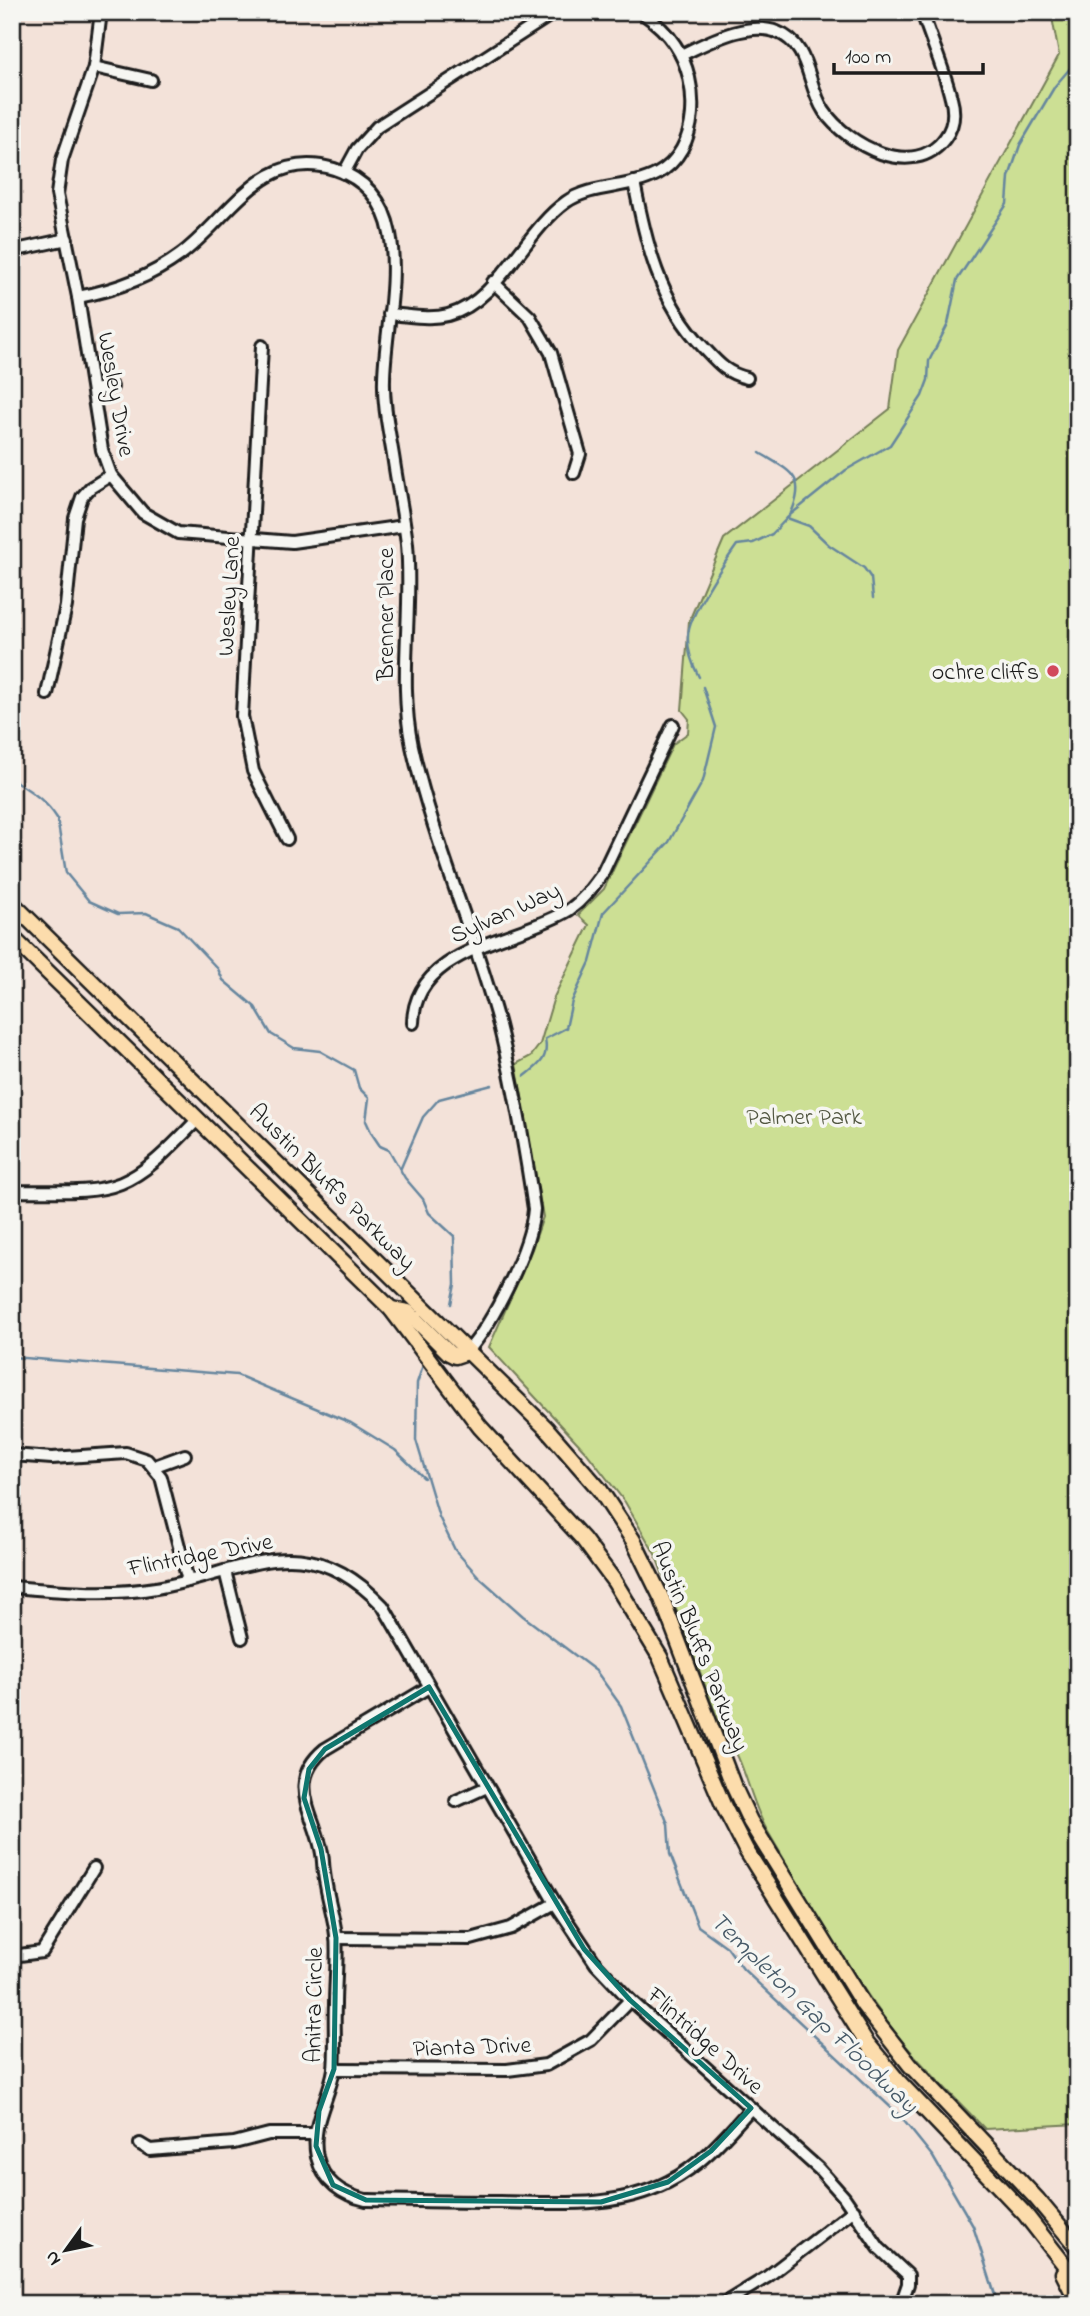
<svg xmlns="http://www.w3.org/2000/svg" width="1090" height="2316" font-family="'Indie Flower',sans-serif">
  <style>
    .green { fill: #ccdf94; stroke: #747e58; stroke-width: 2 }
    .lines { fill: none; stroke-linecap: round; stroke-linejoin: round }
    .stream { stroke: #66869e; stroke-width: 2.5 }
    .minor-casing { stroke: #1c1c1c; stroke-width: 16 }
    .major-casing { stroke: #1c1c1c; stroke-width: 19 }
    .minor { stroke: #f6f6f2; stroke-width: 10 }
    .major { stroke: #fcdcac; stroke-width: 14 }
    .marked { fill: none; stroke: #0f766e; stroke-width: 5; stroke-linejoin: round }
    .poi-dot { fill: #d1495b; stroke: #f6f6f2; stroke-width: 2.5 }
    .labels { text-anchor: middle; stroke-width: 7; stroke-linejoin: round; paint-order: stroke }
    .street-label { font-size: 24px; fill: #1c1c1c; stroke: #f6f6f2 }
    .poi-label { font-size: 24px; fill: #1c1c1c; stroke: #f6f6f2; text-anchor: end }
    .park-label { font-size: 24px; fill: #515640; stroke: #f6f6f2 }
    .water-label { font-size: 26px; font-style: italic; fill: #475a68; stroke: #f6f6f2 }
  </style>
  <rect width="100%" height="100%" fill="#f3e2d9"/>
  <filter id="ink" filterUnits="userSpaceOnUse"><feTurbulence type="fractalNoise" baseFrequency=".0143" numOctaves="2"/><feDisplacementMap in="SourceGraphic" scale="14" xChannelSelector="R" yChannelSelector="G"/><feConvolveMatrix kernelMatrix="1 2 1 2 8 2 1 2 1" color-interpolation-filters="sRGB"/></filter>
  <g filter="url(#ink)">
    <path class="green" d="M1051,12H1078V2124L985,2129C955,2097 921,2066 894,2031C847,1970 808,1899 768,1832C749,1800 746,1760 722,1730L655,1554L625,1502L586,1452L489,1347L532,1249L543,1217L516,1064L531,1056L540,1044L554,997L589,925L578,915L604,889L673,744L688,733L689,719L682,710L689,621L724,539L890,409L898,350L1059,55Z"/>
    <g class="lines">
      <g class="stream">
        <path d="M1071,12L1078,23"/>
        <path d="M760,453C789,471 808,476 791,513"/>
        <path d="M787,518L809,526L829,545L864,568L871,578L873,598"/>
        <path d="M699,677C692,664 687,651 688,636C688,616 725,562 737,545L753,543L772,534L790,515L846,470L890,445L922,396L928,380L929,361L948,324L957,280L1007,204L1009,177L1020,145L1055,86L1078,59"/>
        <path d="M12,779C30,791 45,799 57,818L66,873L89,901L118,914L146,913L178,927L218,969L223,980L255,1007L271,1034L294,1048L320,1051L354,1070L359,1088L369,1098L366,1121L372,1134L380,1146L389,1150L405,1178L423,1199L429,1213L454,1236L455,1284L451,1304"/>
        <path d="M525,1076C539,1065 549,1059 545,1039L566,1028L572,1001L590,962L603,913L669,842L703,781L716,727L703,687"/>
        <path d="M400,1170L423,1117L439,1099L492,1085"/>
        <path d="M12,1357L237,1375L351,1423L395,1450L424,1478"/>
        <path d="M422,1368L417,1383L416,1440L439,1517L455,1550L479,1577L523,1616L596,1671L621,1706L668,1824L670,1854L698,1926L727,1947L743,1969L900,2116L933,2157L973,2226L998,2304"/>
      </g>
      <g class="minor-casing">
        <g id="minor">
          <path d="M101,12L94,67L62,160L57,194L78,297L102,450L111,475L143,513L178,533L292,542L404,526"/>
          <path d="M681,55C707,43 748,20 777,32C811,45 806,84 824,111C847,145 914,181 945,138C954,126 955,112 951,98C944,69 931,40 922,12"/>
          <path d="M94,67L151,80"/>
          <path d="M344,173L357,149L377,127L555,12"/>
          <path d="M634,182C646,244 659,301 704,348C718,363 726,373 747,378"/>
          <path d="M12,251L67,239"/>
          <path d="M493,282L530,317L551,353L580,454L574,473"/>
          <path d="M78,297C115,290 149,278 180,255C229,219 262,147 334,169C423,197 385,311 384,379C383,407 390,435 394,462C398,489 404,517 407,544C413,611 398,680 412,746C433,841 474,931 499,1025C514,1085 525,1148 534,1209C531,1248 493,1323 467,1352"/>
          <path d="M389,314C408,315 429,320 448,315C498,302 524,232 566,202C592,184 629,189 657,174C701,150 700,82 675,45C666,31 654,21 641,12"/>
          <path d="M262,346L242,716L253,771L287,839"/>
          <path d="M93,390L112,387"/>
          <path d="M47,694L66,606L75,518L82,497L90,488L111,475"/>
          <path d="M413,1023C414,947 519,941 569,910C583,900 592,888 602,874L673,725"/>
          <path d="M12,1191C117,1192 124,1197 198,1119"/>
          <path d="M12,1455L52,1458L126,1453L147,1460L161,1477L188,1581"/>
          <path d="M155,1466L185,1455"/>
          <path d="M225,1571L242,1638"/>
          <path d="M12,1587C60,1591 109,1596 156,1588C248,1572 304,1523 383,1606L555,1903L596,1964L630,2000L819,2169L844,2197L879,2248L908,2275V2284L901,2304"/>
          <path d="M429,1687L325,1749C281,1785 321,1820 323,1862C324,1888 333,1910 336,1935C338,1958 335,1982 335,2005C334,2026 336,2048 334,2069C329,2100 310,2124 317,2157C323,2182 343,2195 366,2200C411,2201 455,2202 500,2202C557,2203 615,2209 668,2182C702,2165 726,2136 751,2108"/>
          <path d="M456,1801L487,1787"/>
          <path d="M336,1938L471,1939L511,1928L555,1903"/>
          <path d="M12,1956L42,1952L94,1868"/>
          <path d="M334,2069L507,2070L546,2065L591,2040L630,2000"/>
          <path d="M140,2144L150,2150L234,2143L269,2134H316"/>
          <path d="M723,2304L767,2277L854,2210"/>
        </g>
      </g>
      <g class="major-casing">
        <g id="major">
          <path d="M12,903L546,1428L600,1490L633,1540L662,1599L733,1785L750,1821L864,2006L910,2065L1037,2199L1078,2248"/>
          <path d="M12,937L391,1309L480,1427L583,1539L614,1581L660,1657L724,1807L746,1850L866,2042L898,2081L1025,2214L1078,2282"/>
          <path d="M391,1309L408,1312L449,1353L455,1356L467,1352"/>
          <path d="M1063,2273L1078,2303"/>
        </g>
      </g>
      <use href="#minor" class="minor"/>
      <use href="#major" class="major"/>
    </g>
  </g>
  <path class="marked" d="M429,1687L584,1949L630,2000L751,2108L711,2151L668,2182L601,2202L366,2200L333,2185L316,2146L319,2111L334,2069L336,1938L321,1849L304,1798L309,1769L325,1749Z"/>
  <circle class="poi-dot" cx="1053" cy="671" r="7"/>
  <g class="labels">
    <g class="street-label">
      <text transform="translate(117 394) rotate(80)" y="8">Wesley Drive</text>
      <text transform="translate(228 596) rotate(-87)" y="8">Wesley Lane</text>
      <text transform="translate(385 614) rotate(-90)" y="8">Brenner Place</text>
      <text transform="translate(505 912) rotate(-24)" y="8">Sylvan Way</text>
      <text transform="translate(333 1186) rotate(45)" y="8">Austin Bluffs Parkway</text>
      <text transform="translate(200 1554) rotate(-11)" y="8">Flintridge Drive</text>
      <text transform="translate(701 1646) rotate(68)" y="8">Austin Bluffs Parkway</text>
      <text transform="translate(313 2005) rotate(-89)" y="8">Anitra Circle</text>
      <text transform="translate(706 2040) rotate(42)" y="8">Flintridge Drive</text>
      <text transform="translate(472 2046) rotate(-2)" y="8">Pianta Drive</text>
    </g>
    <g class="poi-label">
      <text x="1039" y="679">ochre cliffs</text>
    </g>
    <g class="park-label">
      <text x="804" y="1124">Palmer Park</text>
    </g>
    <g class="water-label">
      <text transform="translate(815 2012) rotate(44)" y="9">Templeton Gap Floodway</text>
    </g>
  </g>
  <rect width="1090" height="2316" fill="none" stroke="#f6f6f2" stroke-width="42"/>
  <rect x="21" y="21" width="1048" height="2274" fill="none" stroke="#1c1c1c" stroke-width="2.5" filter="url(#ink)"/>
  <g transform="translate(66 2250) rotate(237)" stroke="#f6f6f2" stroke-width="5" paint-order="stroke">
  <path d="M0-5L12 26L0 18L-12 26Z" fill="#1c1c1c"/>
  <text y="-10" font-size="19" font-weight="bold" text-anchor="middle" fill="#1c1c1c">N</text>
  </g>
  <path d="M834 63v10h149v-10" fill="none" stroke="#1c1c1c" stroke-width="3.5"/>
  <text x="845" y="63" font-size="21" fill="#1c1c1c" stroke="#f6f6f2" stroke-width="5" paint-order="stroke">100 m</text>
</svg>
